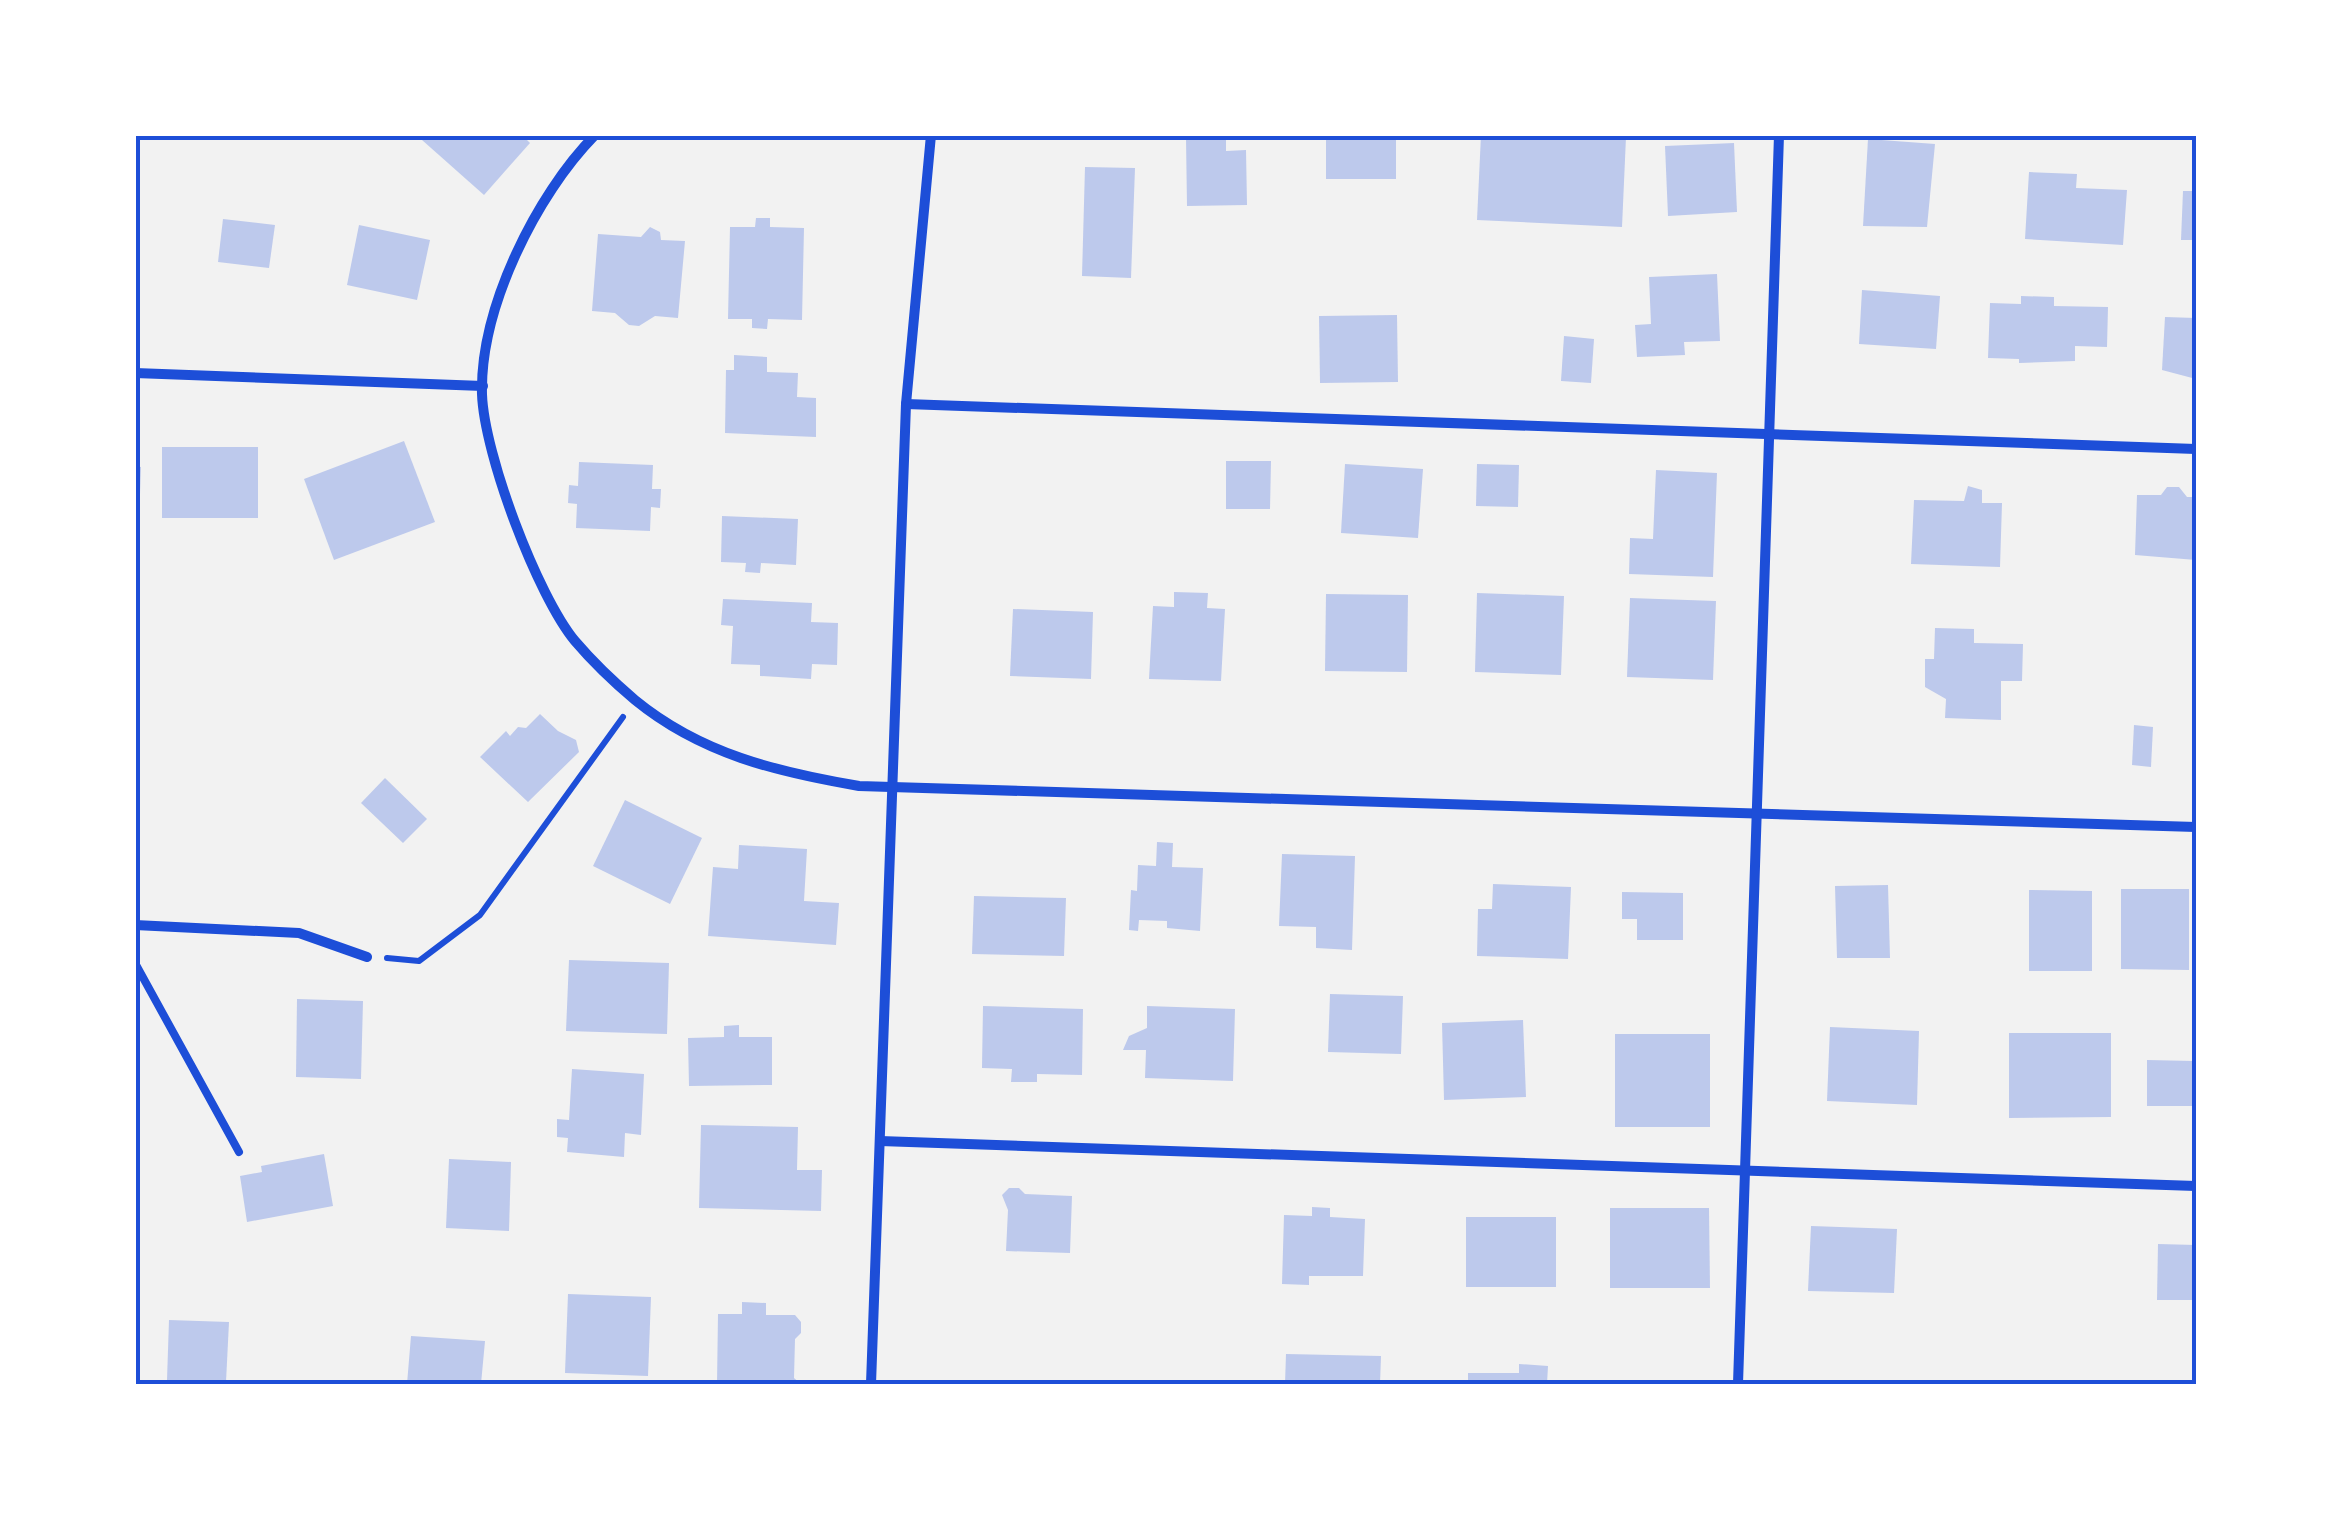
<svg xmlns="http://www.w3.org/2000/svg" width="2331" height="1519" font-family="Barlow,sans-serif">
  <style>
    .building { fill: #bdc9ec }
    .lines { fill: none; stroke-linecap: round; stroke-linejoin: round }
    .path { stroke: #1d4ed8; stroke-width: 6 }
    .service { stroke: #1d4ed8; stroke-width: 8 }
    .minor { stroke: #1d4ed8; stroke-width: 10 }
    .neatline { fill: none; stroke: #1d4ed8; stroke-width: 4 }
  </style>
  <rect width="100%" height="100%" fill="#f2f2f2"/>
  <g class="building">
    <path d="M426,135H522L530,143L484,195L422,140Z"/>
    <rect x="1326" y="135" width="70" height="44"/>
    <path d="M1481,135L1626,137L1622,227L1477,220Z"/>
    <path d="M1186,138H1226V151L1246,150L1247,205L1187,206Z"/>
    <path d="M1868,139L1935,144L1927,227L1863,226Z"/>
    <path d="M1734,143L1737,212L1668,216L1665,146Z"/>
    <path d="M1085,167L1135,168L1131,278L1082,276Z"/>
    <path d="M2029,172L2077,174L2076,188L2127,190L2123,245L2025,239Z"/>
    <path d="M2183,191H2196V240H2181Z"/>
    <path d="M756,218H770V227L804,228L802,320L768,319L767,329L752,328V319H728L730,227H755Z"/>
    <path d="M223,219L275,225L269,268L218,262Z"/>
    <path d="M359,225L430,240L417,300L347,285Z"/>
    <path d="M650,227L660,232L661,240L685,241L678,318L655,316L639,326L629,325L615,313L592,311L598,234L641,237Z"/>
    <path d="M1717,274L1720,341L1684,342L1685,355L1637,357L1635,325L1651,324L1649,277Z"/>
    <path d="M1862,290L1940,296L1936,349L1859,344Z"/>
    <path d="M2021,296L2054,297V306L2108,307L2107,347L2075,346V361L2019,363V359L1988,358L1990,303L2021,304Z"/>
    <path d="M1397,315L1398,382L1320,383L1319,316Z"/>
    <path d="M2165,317L2196,318V379L2162,370Z"/>
    <path d="M1564,336L1594,339L1591,383L1561,381Z"/>
    <path d="M734,355L767,357V372L798,373L797,397L816,398V437L725,433L726,370H734Z"/>
    <path d="M404,441L435,522L334,560L304,479Z"/>
    <rect x="162" y="447" width="96" height="71"/>
    <path d="M1226,461H1271L1270,509H1226Z"/>
    <path d="M579,462L653,465L652,489H661L660,508L651,507L650,531L576,528L577,504L568,503L569,485L578,486Z"/>
    <path d="M1345,464L1423,469L1418,538L1341,533Z"/>
    <path d="M1477,464L1519,465L1518,507L1476,506Z"/>
    <path d="M135,466L141,467L138,548H135Z"/>
    <path d="M1656,470L1717,473L1713,577L1629,574L1630,538L1653,539Z"/>
    <path d="M1968,486L1982,490V503H2002L2000,567L1911,564L1914,500L1964,501Z"/>
    <path d="M2167,487H2179L2187,497H2196V560L2135,555L2137,495H2161Z"/>
    <path d="M722,516L798,519L796,565L761,563L760,573L745,572L746,563L721,562Z"/>
    <path d="M1174,592L1208,593L1207,608L1225,609L1221,681L1149,679L1153,606L1174,607Z"/>
    <path d="M1477,593L1564,596L1561,675L1475,672Z"/>
    <path d="M1326,594L1408,595L1407,672L1325,671Z"/>
    <path d="M1630,598L1716,601L1713,680L1627,677Z"/>
    <path d="M723,599L812,603L811,622L838,623L837,665L812,664L811,679L760,676V665L731,664L733,626L721,625Z"/>
    <path d="M1013,609L1093,612L1091,679L1010,676Z"/>
    <path d="M1935,628L1974,629V643L2023,644L2022,681H2001V720L1945,718L1946,699L1925,687V659H1934Z"/>
    <path d="M540,714L558,731L576,740L579,752L528,802L480,757L506,731L510,736L518,727L526,728Z"/>
    <path d="M2134,725L2153,727L2151,767L2132,765Z"/>
    <path d="M385,778L427,819L403,843L361,803Z"/>
    <path d="M625,800L702,838L670,904L593,866Z"/>
    <path d="M1157,842L1173,843L1172,867L1203,868L1200,931L1167,928V921L1139,920L1138,931L1129,930L1131,890L1137,891L1138,865L1156,866Z"/>
    <path d="M739,845L807,849L804,901L839,903L836,945L708,936L713,867L738,869Z"/>
    <path d="M1282,854L1355,856L1352,950L1316,948V927L1279,926Z"/>
    <path d="M1493,884L1571,887L1568,959L1477,956L1478,909H1492Z"/>
    <path d="M1888,885L1890,958H1837L1835,886Z"/>
    <path d="M2121,889H2189V970L2121,969Z"/>
    <path d="M2029,890L2092,891V971H2029Z"/>
    <path d="M1622,892L1683,893V940H1637V919H1622Z"/>
    <path d="M974,896L1066,898L1064,956L972,954Z"/>
    <path d="M569,960L669,963L667,1034L566,1031Z"/>
    <path d="M1330,994L1403,996L1401,1054L1328,1052Z"/>
    <path d="M297,999L363,1001L361,1079L296,1077Z"/>
    <path d="M983,1006L1083,1009L1082,1075L1037,1074V1082H1011L1012,1069L982,1068Z"/>
    <path d="M1147,1006L1235,1009L1233,1081L1145,1078L1146,1050H1123L1129,1036L1147,1028Z"/>
    <path d="M1523,1020L1526,1097L1444,1100L1442,1023Z"/>
    <path d="M739,1025V1037H772V1085L689,1086L688,1038L724,1037V1026Z"/>
    <path d="M1830,1027L1919,1031L1917,1105L1827,1101Z"/>
    <path d="M2009,1033H2111V1117L2009,1118Z"/>
    <rect x="1615" y="1034" width="95" height="93"/>
    <path d="M2147,1060L2194,1061V1106H2147Z"/>
    <path d="M572,1069L644,1074L641,1135L625,1133L624,1157L567,1152L568,1138L557,1137V1119L569,1120Z"/>
    <path d="M701,1125L798,1127L797,1170H822L821,1211L699,1208Z"/>
    <path d="M324,1154L333,1206L247,1222L240,1176L262,1172L261,1166Z"/>
    <path d="M449,1159L511,1162L509,1231L446,1228Z"/>
    <path d="M1009,1188H1019L1025,1194L1072,1196L1070,1253L1006,1251L1008,1210L1002,1195Z"/>
    <path d="M1312,1207L1330,1208V1217L1365,1219L1363,1276H1309V1285L1282,1284L1284,1215L1312,1216Z"/>
    <path d="M1610,1208H1709L1710,1288H1610Z"/>
    <rect x="1466" y="1217" width="90" height="70"/>
    <path d="M1811,1226L1897,1229L1894,1293L1808,1291Z"/>
    <path d="M2158,1244L2196,1245V1300H2157Z"/>
    <path d="M568,1294L651,1297L648,1376L565,1373Z"/>
    <path d="M742,1302L766,1303V1315H795L801,1322V1333L795,1339L794,1378L801,1384H717L718,1314H742Z"/>
    <path d="M169,1320L229,1322L226,1382L177,1384L167,1380Z"/>
    <path d="M411,1336L485,1341L481,1384H407Z"/>
    <path d="M1286,1354L1381,1356L1380,1384H1285Z"/>
    <path d="M1519,1364L1548,1366L1547,1384H1468V1373H1519Z"/>
  </g>
  <g class="lines">
    <path class="path" d="M387,958L419,961L480,915L623,717"/>
    <path class="service" d="M135,963L239,1152"/>
    <g class="minor">
      <path d="M595,135C536,195 480,308 482,394C484,454 537,595 575,641C592,661 615,683 635,700C701,754 777,772 859,786L2196,827"/>
      <path d="M135,373L483,386"/>
      <path d="M906,404L2196,449"/>
      <path d="M135,925L299,933L367,957"/>
      <path d="M880,1141L2196,1186"/>
      <path d="M871,1384L906,404L931,135"/>
      <path d="M1738,1384L1779,135"/>
    </g>
  </g>
  <rect width="2331" height="1519" fill="none" stroke="#ffffff" stroke-width="275"/>
  <rect x="138" y="138" width="2056" height="1244" class="neatline"/>
</svg>
